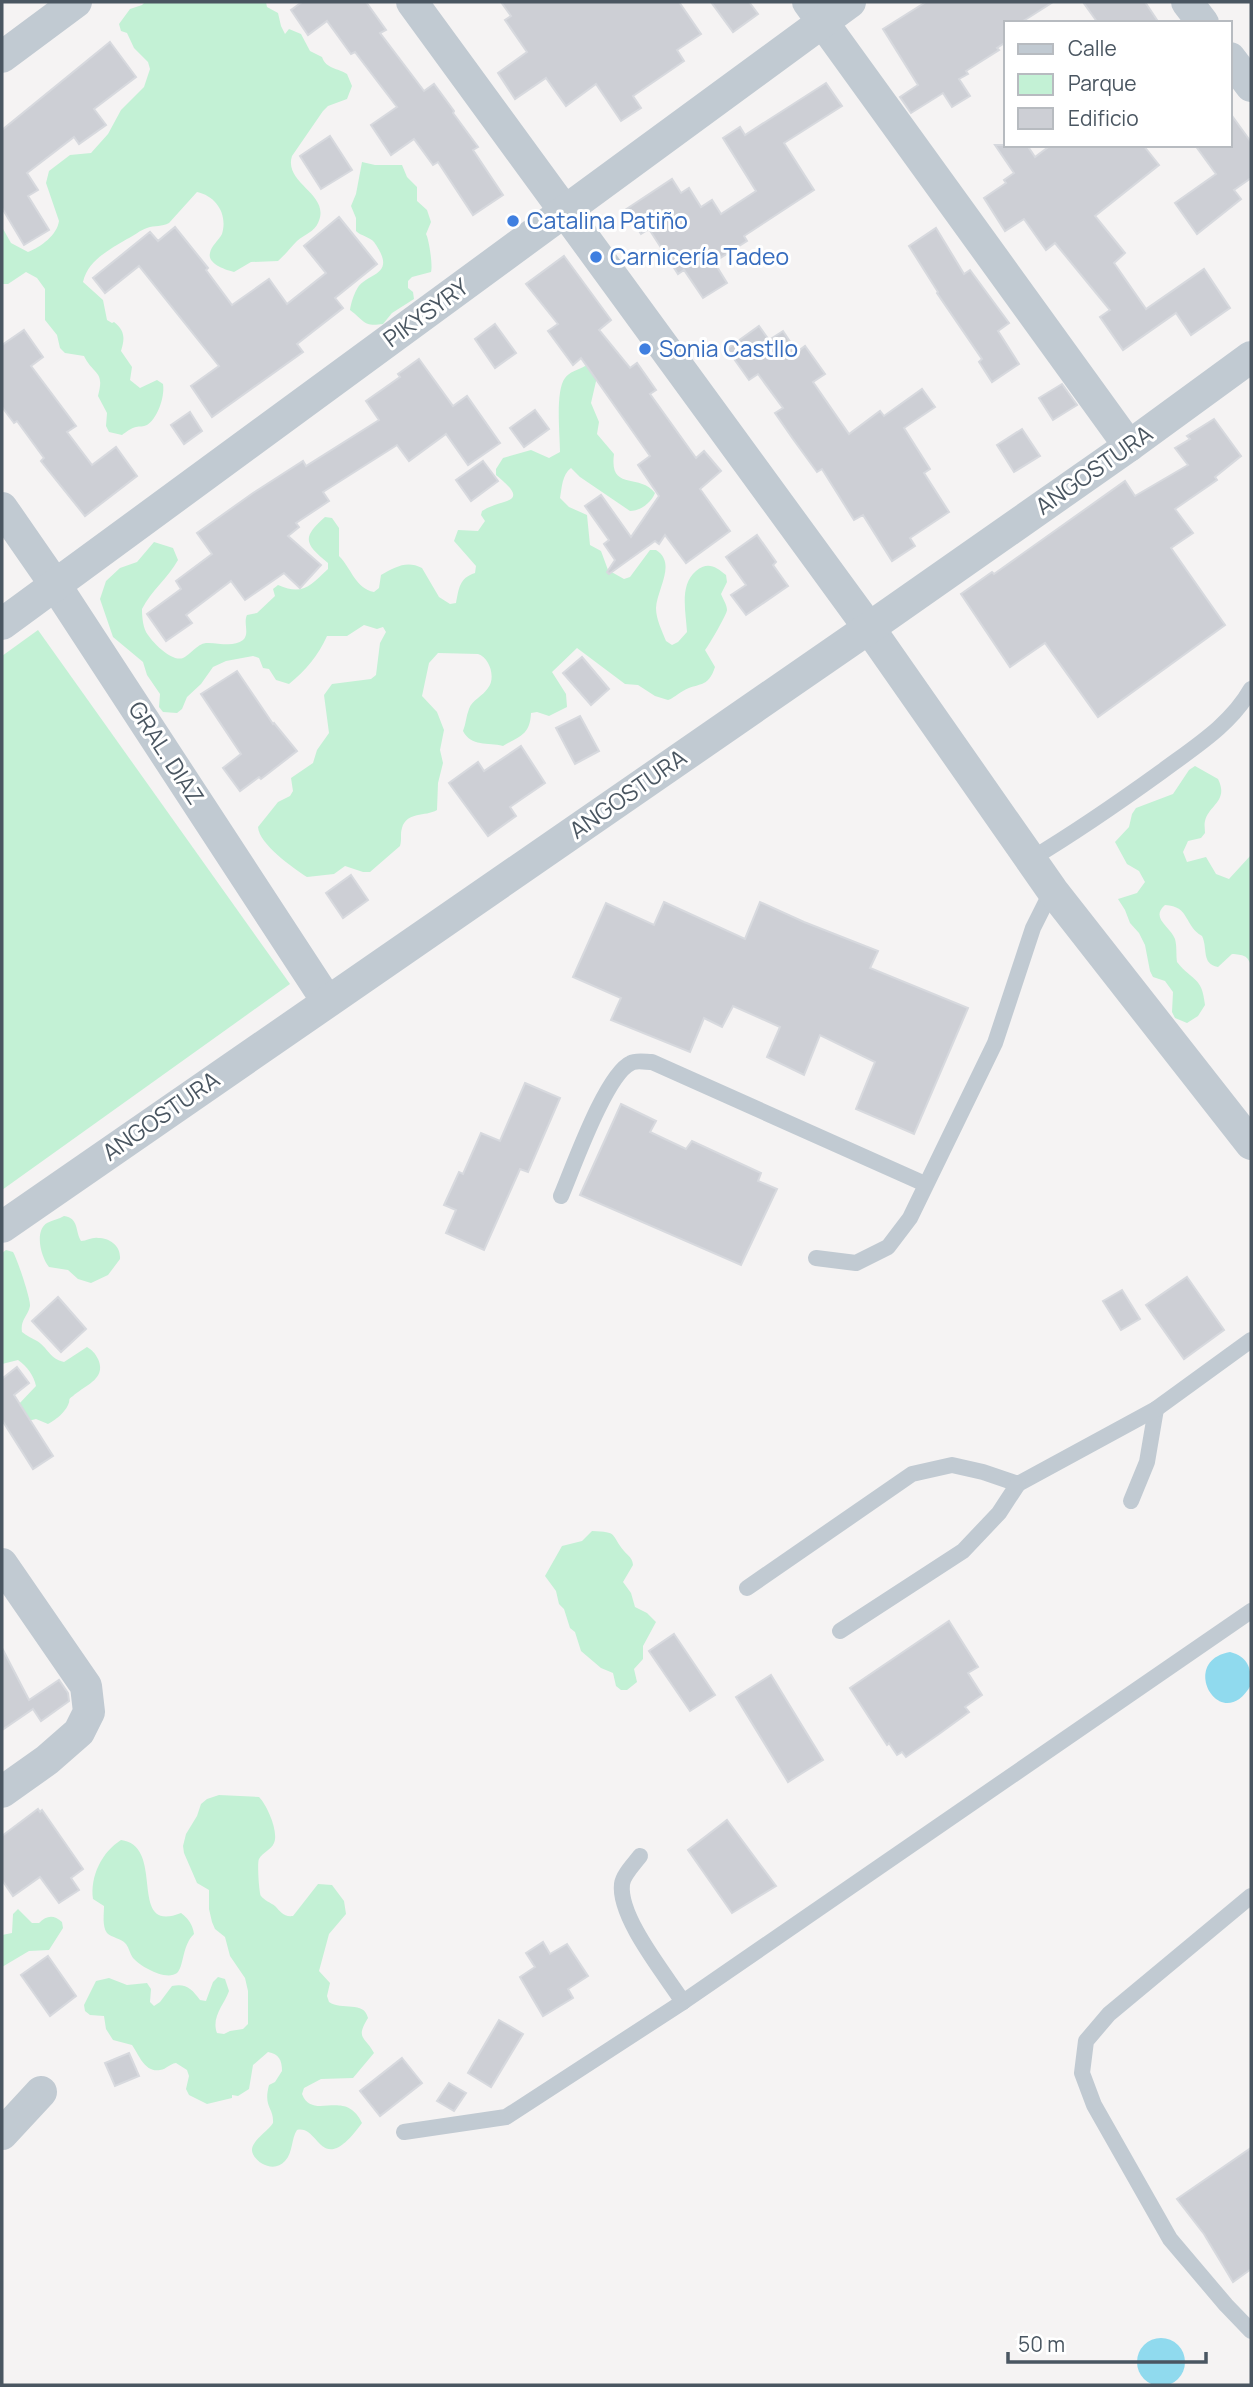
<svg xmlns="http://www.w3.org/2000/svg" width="1253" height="2387" font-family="Manrope,sans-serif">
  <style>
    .green { fill: #c3f1d5 }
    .water { fill: #90daee }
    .building { fill: #cdcfd5; stroke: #d7d9de; stroke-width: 2 }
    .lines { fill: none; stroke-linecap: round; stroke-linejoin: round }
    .lane { stroke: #c1cad2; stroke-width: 16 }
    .street { stroke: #c1cad2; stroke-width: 32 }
    .shop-dot { fill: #3f7fe0; stroke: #fff; stroke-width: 2.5 }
    .labels { text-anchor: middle; stroke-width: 6; stroke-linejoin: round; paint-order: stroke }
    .shop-label { font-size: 23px; fill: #366cbe; stroke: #fff; text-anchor: start }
    .street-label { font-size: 23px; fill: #4a5661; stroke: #fff }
  </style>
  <rect width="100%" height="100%" fill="#f5f3f3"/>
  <g class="green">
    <path d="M145,2H266L267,7L278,13L281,26L285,34L289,29L301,34L310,51L322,57C326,69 338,68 347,74L352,86L347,99L328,106L323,111L292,156C283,184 332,194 318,223C315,231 304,235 297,241C291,247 285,255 278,261L251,262L234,272C226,270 207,264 210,253C211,246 219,240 222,234C228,214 216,196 197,192L169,223C162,227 155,225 147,228C140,230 134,236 127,239C109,250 88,260 83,282L103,300L107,320L112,323L114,322C125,331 125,338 121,351L132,367L130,380L140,388L157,380L163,384C165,396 158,418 147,425C143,427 140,426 136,427C131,428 126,432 122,435L109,432L106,426L107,413L98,396C105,370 94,376 84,356L65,353L60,348L57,335L45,320V289L37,278L26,272L8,284H2V227L11,243L28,252C41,247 57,235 59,221L46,183L49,171L70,155L91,153L108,134L121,110L144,87L150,69L148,62L134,48L127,33L121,31L119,24L130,9L142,5Z"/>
    <path d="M362,162L375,165H402L407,177L417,187V201L427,210L431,222L426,234C429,239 433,266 431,272L412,277L408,281V288L413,292L414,299L392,313L383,324C363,327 365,321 350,310C351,303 354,294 357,289C366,272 399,277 374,242C370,237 361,236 356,231V218L351,206L356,194Z"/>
    <path d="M585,366L591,367L597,377L591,403L599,422L597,434L614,454C609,492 639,472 655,493C651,503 640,511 630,511L580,477L571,468C562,475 562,487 560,498L569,507L587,515L590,545L601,551L608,570L624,579L630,577L650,550H656C677,563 657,589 656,608C656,619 662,631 666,641L672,645L678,642L687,632C686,612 679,585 696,571C708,561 716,567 726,575L727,582L721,594C723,599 727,605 727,610C727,614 709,645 705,650L715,667C708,689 698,682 683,691C677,694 674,698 668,700L655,696L638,685L625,684L577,648L552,672L566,694L567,707L549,716L537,712L531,713C530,735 520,736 503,746C488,742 471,747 463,731C466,724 466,716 469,709C472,700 483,696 488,688C496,678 490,658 478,654L438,653L429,663L422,696L437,712L444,730L440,750L443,763L438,783L437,810C425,817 407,811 402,828C400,834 402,839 400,846L370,872H363L345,866L334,874L307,877C293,868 259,844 258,827L278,802L290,796L293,791L291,778L313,763L317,750L329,733L324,695L332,684L371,679L376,675L380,643L386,632L383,627L377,629L364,625L347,636H327C318,656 306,670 289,684L276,680L269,669L263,668L259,658L253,656L226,661L213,667L201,684L187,697L182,709L177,713L163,712L159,707L160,694L147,675L143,662L113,637L100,599L106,581L120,568L137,562L154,542L173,548L178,560C168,578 151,591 142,609C142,617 143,629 148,635C154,644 172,662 183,658C190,655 197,644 206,643C217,642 233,648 243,640C250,634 243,623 247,615L257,613L275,596L273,589L278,585C303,596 310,586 328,569V563C305,544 301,538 325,517L332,518L339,528V556C351,568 356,589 374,592L379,588L381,575C395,567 407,560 422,568L439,597L450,604L456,603C459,589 459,578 475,573L476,566L454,541L458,530L478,531L485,521L481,515L482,511C502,498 533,505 496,475V469L503,458L531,450L549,458L560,452C560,435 555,391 565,378C569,372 578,370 585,366Z"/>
    <path d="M38,630L290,984L2,1190V656Z"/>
    <path d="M1195,766L1218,779C1229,801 1209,805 1205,821C1204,825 1205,829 1205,833L1201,838L1188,841L1183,852L1187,862L1206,857L1216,874L1229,879L1251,855V966C1248,955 1243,955 1232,954L1218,967C1201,964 1208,948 1202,936C1184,926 1190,906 1165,905C1150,918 1170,926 1175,939C1177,946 1176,955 1177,962C1193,982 1202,976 1205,1005L1198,1016L1187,1023L1175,1018L1172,1012L1173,992L1165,981L1153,977L1150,971L1145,945L1139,933L1130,923L1125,910L1118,899L1137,893L1145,882L1139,871L1127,864L1115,842L1129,827L1132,814L1136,808L1173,794L1189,770Z"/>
    <path d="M64,1216C79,1218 75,1231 81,1241C87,1241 92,1237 98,1238C110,1238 121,1246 120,1259L108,1275L91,1283L78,1279L68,1270L49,1267C41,1257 34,1231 47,1223C53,1220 59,1219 64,1216Z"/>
    <path d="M6,1250L13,1252C17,1258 31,1300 30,1306C28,1316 20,1320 22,1332C27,1336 32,1338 37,1341C48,1348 50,1359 64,1362L87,1347C92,1350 95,1353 98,1359C107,1379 85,1385 73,1396C67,1400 71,1399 68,1405C65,1412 56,1420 48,1424L36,1419L24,1422L17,1406L36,1386C34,1376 27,1366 18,1360L2,1364V1253Z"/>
    <path d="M592,1531C619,1532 610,1534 624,1551C629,1557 632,1557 633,1565L623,1582L631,1593L635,1607L647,1613L656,1622L643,1646V1659L634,1669L637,1682L627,1690H621L616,1686L613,1673L601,1668L581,1651L575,1632L570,1628L564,1609L559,1604L556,1591L545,1576L562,1546L582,1541Z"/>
    <path d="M219,1795L259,1797C267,1805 279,1832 274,1843C271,1850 263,1852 259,1859C257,1862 259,1893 261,1896C264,1900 271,1903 275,1906C281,1912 283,1917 293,1916L318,1884L332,1885L344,1901L346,1914L329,1934L319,1971L330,1983L327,1996L329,2002C342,2011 364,2000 368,2018C355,2039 365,2036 374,2053L353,2078L321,2079L304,2088L302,2094C313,2122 345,2087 362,2123C320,2181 320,2124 297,2130C291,2139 293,2153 285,2161C273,2175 251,2160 252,2149C253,2140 268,2131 273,2123C274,2107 263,2108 269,2085L275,2082L282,2071C282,2060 279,2054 268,2052L253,2065L249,2089L238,2096L232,2095V2098L207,2104L189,2095L186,2089L189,2076L187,2070L176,2063C169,2064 167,2069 160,2070C145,2073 139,2055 132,2045L113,2040L106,2029L104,2016L90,2015L85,2011L84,2005L96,1981L109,1978L127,1985L147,1983L151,1989L150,2002L154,2006L160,2002L172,1986C186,1983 192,1989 200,2000L206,2001L213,1982L218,1977L225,1979L229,1991C224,2005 211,2017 217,2033L224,2034L230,2031L243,2029L248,2024V1991L245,1978L230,1956L225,1937L215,1929L212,1922L209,1909V1890L197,1883L184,1853L183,1846L186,1834L197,1816L201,1804L207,1799Z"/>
    <path d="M121,1840C167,1846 126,1935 181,1913C188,1918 193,1925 194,1934C182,1945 184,1967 177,1973C166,1981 141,1967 133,1958C130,1954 129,1948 126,1944C121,1938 112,1938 107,1933C102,1926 104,1914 104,1906L93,1899C90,1876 102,1852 121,1840Z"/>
    <path d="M18,1909L32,1923H39C47,1915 54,1915 62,1922L63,1928L49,1950L29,1951L2,1967V1935L12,1933L13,1914Z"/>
  </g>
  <g class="water">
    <path d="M1230,1652C1248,1657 1251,1667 1251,1685C1221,1737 1177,1661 1230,1652Z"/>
    <circle cx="1161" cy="2362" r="24"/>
  </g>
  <g class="building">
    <path d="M302,2H366L386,30L380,33L424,91L434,84L454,111L453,113L478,147L473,150L503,195L473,215L438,162L433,165L414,139L391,155L371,125L397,107L355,52L351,54L327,21L308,35L291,10Z"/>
    <path d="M501,2H679L701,34L677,50L684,61L633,96L641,108L621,121L596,84L566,106L546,78L515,99L498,73L527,52L505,20L511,16Z"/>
    <path d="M711,2H749L758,14L733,32Z"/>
    <path d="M926,2H1053L1020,23H1006V42L997,48L999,50L966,71L968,74L959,79L970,96L952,107L943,93L911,113L900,97L918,85L883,29Z"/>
    <path d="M1083,2H1145L1159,23H1098Z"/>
    <path d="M110,42L136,77L94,109L106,125L79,144L74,137L27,173L38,190L28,196L49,230L24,245L2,208V130Z"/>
    <path d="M826,83L842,106L784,143L814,190L744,236L747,241L714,262L727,283L703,298L684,270L678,274L649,229L641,234L625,210L672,179L681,193L689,188L701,207L712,200L721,214L756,191L723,138L740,127L745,135Z"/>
    <path d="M1230,113L1251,142V178L1234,190L1241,199L1197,234L1175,203L1216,174L1195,145H1230Z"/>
    <path d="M330,136L352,170L321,189L300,156Z"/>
    <path d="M995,145H1027L1035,157L1051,145H1143L1159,165L1095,216L1125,253L1114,263L1146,309L1204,269L1230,308L1191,335L1176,313L1123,350L1100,317L1110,310L1055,243L1046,250L1024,219L1005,231L984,198L1006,183L1004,180L1014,173Z"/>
    <path d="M339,217L377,264L335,298L343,308L297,344L303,352L212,417L191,386L219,366L139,266L105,293L93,278L150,232L158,241L175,227L208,268L206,270L232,305L269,279L287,304L326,273L304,246Z"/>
    <path d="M936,228L964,274L970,270L1009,323L998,331L1019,364L992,382L979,362L982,359L937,293L938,292L909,246Z"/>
    <path d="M564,256L611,320L599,330L630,368L637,363L656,390L650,394L696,458L704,451L721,471L700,489L730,531L686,563L665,535L659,544L655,541L609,574L607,572L615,560L604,544L609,540L585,506L601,495L631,537L659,496L638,465L650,456L581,358L573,365L548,331L558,324L526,284Z"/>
    <path d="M495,324L516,353L495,368L475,339Z"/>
    <path d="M759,326L769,340L783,331L797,352L805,346L825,374L813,382L849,434L880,411L884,416L922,389L935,407L904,428L930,469L924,473L949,512L910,538L915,546L892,561L863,515L854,520L822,469L817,472L793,439L775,413L783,408L758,374L749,380L727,349Z"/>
    <path d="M24,330L43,357L31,366L76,426L67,432L92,465L116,447L137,476L85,516L41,461L44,458L17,421L14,423L2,407V345Z"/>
    <path d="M419,359L453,406L467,396L500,443L468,465L446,434L409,461L397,445L323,492L329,501L296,523L299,527L288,536L321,565L300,588L284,573L245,600L231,581L186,615L192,623L166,641L147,614L181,589L176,581L212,554L197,533L253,493L303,461L306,466L379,420L366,401L400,377L398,374Z"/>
    <path d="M1062,384L1077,405L1053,420L1039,398Z"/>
    <path d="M535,410L549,429L524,447L510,428Z"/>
    <path d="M190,412L202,431L184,444L171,425Z"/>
    <path d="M1214,419L1241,456L1215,477L1217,480L1175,509L1193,533L1171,548L1225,625L1098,717L1045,643L1010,667L961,594L992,572L994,574L1125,481L1135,496L1188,465L1175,448L1190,439L1187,436Z"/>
    <path d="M1022,429L1040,456L1014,472L997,445Z"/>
    <path d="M483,461L498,481L471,501L456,480Z"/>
    <path d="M757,535L776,562L773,565L788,586L746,615L731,595L746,585L726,557Z"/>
    <path d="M582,657L609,689L591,705L563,673Z"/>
    <path d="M237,671L273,724L274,723L297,751L261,779L259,777L240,791L223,768L241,754L201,694Z"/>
    <path d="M580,716L599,751L575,764L556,728Z"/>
    <path d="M521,746L545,783L510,807L516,816L488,836L449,783L478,762L484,771Z"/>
    <path d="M351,875L368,900L343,918L326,893Z"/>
    <path d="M664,902L745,939L760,902L804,922L878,951L870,968L968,1008L914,1134L856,1109L875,1062L820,1035L804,1075L767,1057L780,1027L733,1006L722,1027L704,1018L690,1052L611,1020L621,998L573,977L606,903L654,925Z"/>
    <path d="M525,1083L560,1098L528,1172L520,1169L484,1250L446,1233L456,1210L444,1205L459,1172L463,1174L481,1133L500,1141Z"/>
    <path d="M621,1104L656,1121L650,1132L686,1149L692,1141L761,1173L758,1181L777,1189L741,1265L580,1195Z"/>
    <path d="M1187,1277L1224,1330L1184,1359L1146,1305Z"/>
    <path d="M1122,1290L1140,1319L1121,1330L1103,1301Z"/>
    <path d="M58,1297L86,1329L61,1352L32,1321Z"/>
    <path d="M17,1367L29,1383L14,1395L53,1456L33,1469L2,1420V1376L3,1378Z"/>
    <path d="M949,1621L978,1667L968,1673L982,1695L965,1707L969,1712L939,1734L906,1757L902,1752L897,1755L889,1743L887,1745L850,1688Z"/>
    <path d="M674,1634L715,1695L690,1711L649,1651Z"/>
    <path d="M2,1648L29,1700L59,1680L68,1693L69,1701L41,1721L33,1709L2,1730Z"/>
    <path d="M771,1675L823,1760L788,1782L736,1697Z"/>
    <path d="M38,1809L40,1812L42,1810L83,1869L71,1878L79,1890L59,1903L40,1877L13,1896L2,1880V1836Z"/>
    <path d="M727,1820L776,1886L732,1913L688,1850Z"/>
    <path d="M543,1942L550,1954L567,1944L588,1976L568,1989L573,1998L543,2016L520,1977L535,1967L526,1953Z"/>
    <path d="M48,1956L76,1996L50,2016L21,1975Z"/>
    <path d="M499,2020L523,2034L491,2087L468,2073Z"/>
    <path d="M129,2053L139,2076L115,2086L105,2063Z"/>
    <path d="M402,2058L422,2083L380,2116L360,2091Z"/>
    <path d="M449,2083L466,2093L454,2111L437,2101Z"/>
    <path d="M1251,2148V2269L1233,2282L1204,2234L1177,2199Z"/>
  </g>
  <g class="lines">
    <g class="lane">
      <path d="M1031,859C1076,832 1118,803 1161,772C1193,748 1231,725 1251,689"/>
      <path d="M561,1196C573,1168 606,1074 631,1063C636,1060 646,1062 652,1062L925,1184"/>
      <path d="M816,1258L856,1263L888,1247L910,1218L995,1043L1033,928L1052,890"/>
      <path d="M1131,1501L1147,1462L1156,1409"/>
      <path d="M747,1588L912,1474L952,1465L983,1472L1018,1484L1156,1409L1251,1340"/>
      <path d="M840,1631L963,1551L999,1513L1018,1484"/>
      <path d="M640,1856C634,1864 623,1875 622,1884C618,1917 665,1974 683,2002"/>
      <path d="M1251,1896L1109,2014L1086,2041L1082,2073L1094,2105L1170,2239L1226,2305L1251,2331"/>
      <path d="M404,2132L506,2117L683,2002L1251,1611"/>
    </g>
    <g class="street">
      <path d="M412,2L869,628L1052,890L1251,1144"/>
      <path d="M808,2L1129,446"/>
      <path d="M1187,2L1203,23"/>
      <path d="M2,57L76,2"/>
      <path d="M1230,58L1251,86"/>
      <path d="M2,508L56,586L327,1001"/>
      <path d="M2,624L850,2"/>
      <path d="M2,1227L869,628L1129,446L1251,357"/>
      <path d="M2,1564L86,1686L89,1712L79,1732L47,1760L2,1792"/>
      <path d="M2,2134L41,2092"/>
    </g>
  </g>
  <g class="shop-dot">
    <circle cx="513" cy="221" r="7"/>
    <circle cx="596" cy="257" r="7"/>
    <circle cx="645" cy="349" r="7"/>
  </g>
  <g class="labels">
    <g class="shop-label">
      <text x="527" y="229">Catalina Patiño</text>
      <text x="610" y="265">Carnicería Tadeo</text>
      <text x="659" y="357">Sonia Castllo</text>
    </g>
    <g class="street-label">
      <text transform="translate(426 313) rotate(-36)" y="8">PIKYSYRY</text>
      <text transform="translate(1094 470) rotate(-35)" y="8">ANGOSTURA</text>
      <text transform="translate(166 753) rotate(57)" y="8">GRAL. DIAZ</text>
      <text transform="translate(628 794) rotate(-35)" y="8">ANGOSTURA</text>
      <text transform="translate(161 1116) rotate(-35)" y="8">ANGOSTURA</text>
    </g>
  </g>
  <rect width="1253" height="2387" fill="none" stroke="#4a5661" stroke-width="7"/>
  <rect x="1004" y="21" width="228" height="126" fill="#ffffff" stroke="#b7bbc0" stroke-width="2"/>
  <rect x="1018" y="44" width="35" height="10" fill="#c1cad2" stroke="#b7bbc0" stroke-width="2"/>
  <text x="1068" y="56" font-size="21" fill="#4a5661">Calle</text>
  <rect x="1018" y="74" width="35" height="21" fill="#c3f1d5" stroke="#b7bbc0" stroke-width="2"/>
  <text x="1068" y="91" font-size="21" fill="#4a5661">Parque</text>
  <rect x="1018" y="108" width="35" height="21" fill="#cdcfd5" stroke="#b7bbc0" stroke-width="2"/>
  <text x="1068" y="126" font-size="21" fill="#4a5661">Edificio</text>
  <path d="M1008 2352v10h198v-10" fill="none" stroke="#4a5661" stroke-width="3.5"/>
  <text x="1018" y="2352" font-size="21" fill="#4a5661" stroke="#ffffff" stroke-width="5" paint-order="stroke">50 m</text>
</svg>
